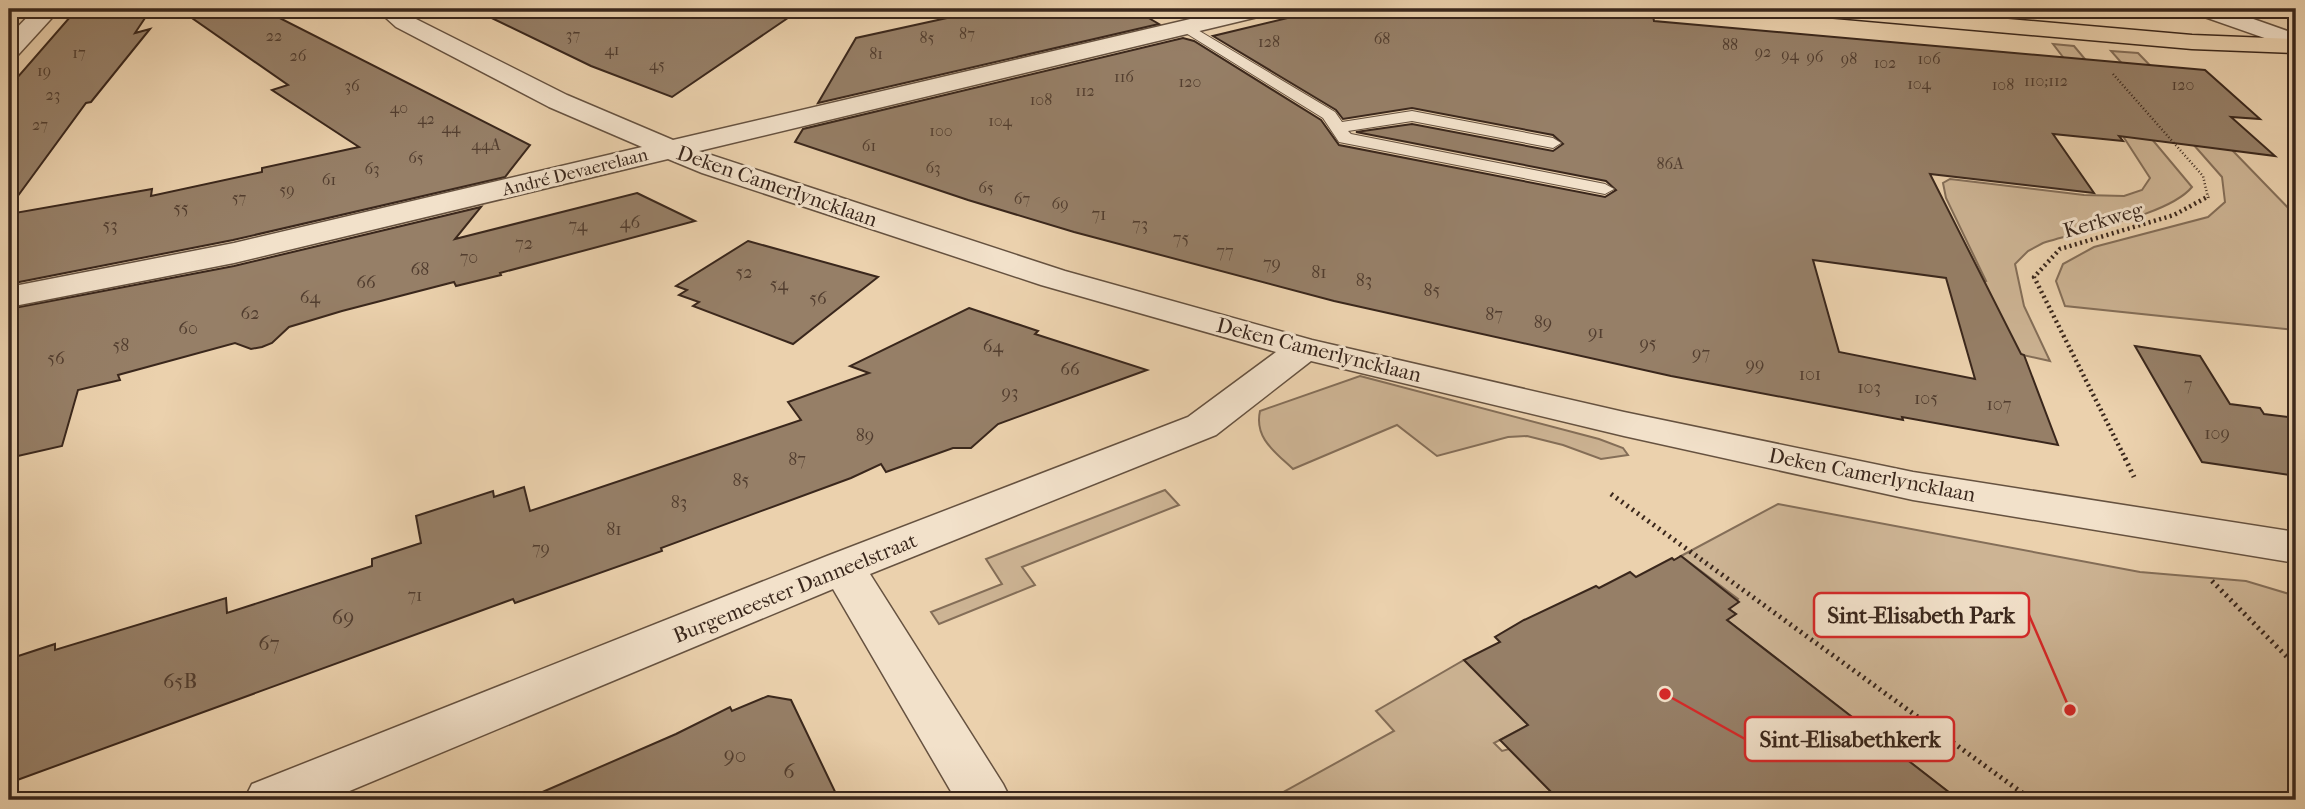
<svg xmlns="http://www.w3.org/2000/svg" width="2305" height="809" font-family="'IM FELL French Canon',serif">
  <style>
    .green { fill: #cdb494; stroke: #846e58; stroke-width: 2 }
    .building { fill: #967f67; stroke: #3a271c; stroke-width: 2; fill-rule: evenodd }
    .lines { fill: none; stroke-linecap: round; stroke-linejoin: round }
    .service-casing { stroke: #665240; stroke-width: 2 }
    .minor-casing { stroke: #665240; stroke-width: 3 }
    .primary-casing { stroke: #3a271c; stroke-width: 3 }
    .path-far2 { stroke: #3a271c; stroke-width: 2.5; stroke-dasharray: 1 2.5; stroke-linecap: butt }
    .path-far1 { stroke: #3a271c; stroke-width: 4.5; stroke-dasharray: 2 3.5; stroke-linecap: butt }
    .path { stroke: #3a271c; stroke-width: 5; stroke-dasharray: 2 4.5; stroke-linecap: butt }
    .service { fill: #f2e1ca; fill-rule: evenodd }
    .minor { fill: #f2e1ca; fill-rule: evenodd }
    .primary { fill: #ebd1ad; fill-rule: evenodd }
    .labels { text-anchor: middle; stroke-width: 6; stroke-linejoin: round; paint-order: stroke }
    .far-number-label { font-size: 16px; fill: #513d2f }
    .far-street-label { font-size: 18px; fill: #3a271c; stroke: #f2e1ca }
    .number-label { font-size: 18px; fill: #513d2f }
    .street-label { font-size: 21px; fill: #3a271c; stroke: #f2e1ca }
    .near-number-label { font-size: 21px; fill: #513d2f }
    .leader { fill: none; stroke: #d62828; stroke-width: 2.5 }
    .callout-dot { fill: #d62828; stroke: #f2e1ca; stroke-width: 2.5 }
    .callout { fill: #f2e1ca; stroke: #d62828; stroke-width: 2.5 }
    .callout-label { font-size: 23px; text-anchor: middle; font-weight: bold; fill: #3a271c }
  </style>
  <rect width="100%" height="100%" fill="#ebd1ad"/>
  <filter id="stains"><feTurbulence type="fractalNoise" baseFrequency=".00286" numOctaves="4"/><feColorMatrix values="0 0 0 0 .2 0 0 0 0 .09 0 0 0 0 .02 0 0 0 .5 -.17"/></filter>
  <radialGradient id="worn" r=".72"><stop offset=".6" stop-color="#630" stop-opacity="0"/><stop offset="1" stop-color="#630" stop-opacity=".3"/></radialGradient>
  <g class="green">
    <path d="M2053,44L2074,46L2192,187C2168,216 2082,230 2043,243L2028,251L2015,264L2024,306L2050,361L2009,352L1978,282L1986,281L1946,198L1943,183L1950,179L2084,195L2124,196L2142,190L2150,178L2119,130Z"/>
    <path d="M2111,51L2138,53L2296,216V330L2065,306L2056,281L2063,264L2094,247L2208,217L2225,202L2222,177Z"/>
    <path d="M1360,376L1599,439L1623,448L1628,455L1601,459L1563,445L1527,436L1508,437L1437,456L1397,425L1293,469C1275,452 1254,438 1260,411Z"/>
    <path d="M1165,490L1179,505L1022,567L1035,585L939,624L931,612L1002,584L986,559Z"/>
    <path d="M1778,504L2140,572L2246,581L2296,596V800H1959L1727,620L1736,614L1729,609L1738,599L1681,556Z"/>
    <path d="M1464,660L1471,667L1476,665L1536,721L1494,743L1502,751L1509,749L1559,800H1269L1394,731L1376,711Z"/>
  </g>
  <g class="building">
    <path d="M77,9H151L135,33L150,29L91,102L86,103L9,208V87Z"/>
    <path d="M179,9H262L530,145L505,177L233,240L9,284V214L152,189L151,196L262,172V168L359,147L272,90L288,85Z"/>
    <path d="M473,9H801L672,97L591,66Z"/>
    <path d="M988,9H1133L1159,24L818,103L856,38Z"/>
    <path d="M1325,9H1630L1652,11L1654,21L2205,70L2260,119L2231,117L2275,156L2119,136L2123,141L2053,134L2094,193L1930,174L2021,354L2024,355L2058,445L1902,417L1903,420L1671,376L1334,301L1074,232L968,200L795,142L803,129L1183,38L1194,41L1321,120L1339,145L1605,197L1616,190L1606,181L1356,132L1412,124L1553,151L1563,144L1553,135L1412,108L1343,119L1336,110L1213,36ZM1813,260L1946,278L1975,379L1839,352Z"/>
    <path d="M637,193L695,221L500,273L501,275L456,286L454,282L342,311L289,327L272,343L262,347L251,349L235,343L118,375L120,380L78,390L62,446L9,458V309L234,266L481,207L455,239Z"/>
    <path d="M748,241L878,277L793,344L693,306L699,302L679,295L687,290L676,286Z"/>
    <path d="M969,308L1038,331L1035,334L1147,370L998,424L971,448H953L886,472L881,464L851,478L661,548L662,551L515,603L513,599L9,783V659L55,644V650L226,598L227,613L372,566V559L421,543L416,516L493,491L494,497L524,487L530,511L801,420L788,402L869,373L850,366Z"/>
    <path d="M2135,346L2200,356L2230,404L2260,408L2264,414L2296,418V476L2202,462Z"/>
    <path d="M1681,556L1739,602L1729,609L1736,614L1727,620L1959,800H1559L1500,740L1528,725L1464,660L1500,642L1495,637L1524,620L1596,586L1599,588L1630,572L1636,577L1672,558L1674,560Z"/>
    <path d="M768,696L791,700L839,800H524L676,734L730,707L732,711Z"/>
  </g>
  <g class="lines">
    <g class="service-casing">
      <path id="service" d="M1186,23L1335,112L1342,122L1412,111L1553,138L1561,143L1553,148L1412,121L1348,131L1351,134L1605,184L1614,189L1605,194L1339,142L1323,118L1181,30L1179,27Z"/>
    </g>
    <g class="minor-casing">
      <g id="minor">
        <path d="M35,9H60L18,55L9,57V36Z"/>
        <path d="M376,9H401L412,17L567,95L673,140L1233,9H1273L1270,14L1262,16L699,151L1065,271L1312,340L1624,412L1913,472L2296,532V563L1913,500L1624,436L1311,361L1216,435L870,574L1003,784L1011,800H956L833,589L328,800H244L252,784L827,556L1188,417L1276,352L1041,285L702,173L668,159L234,263L9,307V287L234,243L642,147L549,107L396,27Z"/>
        <path d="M2193,9H2225L2296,34V49L2196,14Z"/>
      </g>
    </g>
    <g class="primary-casing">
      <path id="primary" d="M1804,9H1893L2192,35L2296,39V53L2192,49L1816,16L1808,14Z"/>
    </g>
    <path class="path-far2" d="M2113,74L2203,176L2208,198"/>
    <path class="path-far1" d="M2126,460L2034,277L2060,249L2174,215L2209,196"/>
    <g class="path">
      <path d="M2125,458L2134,477"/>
      <path d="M1611,494L2032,800"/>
      <path d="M2212,581L2296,666"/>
    </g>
    <use href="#service" class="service"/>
    <use href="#minor" class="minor"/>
    <use href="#primary" class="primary"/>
  </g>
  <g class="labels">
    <g class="far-number-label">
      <text x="967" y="39">87</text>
      <text x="573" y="40">37</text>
      <text x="274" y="41">22</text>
      <text x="927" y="43">85</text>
      <text x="1382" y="44">68</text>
      <text x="1269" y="47">128</text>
      <text x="1730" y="50">88</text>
      <text x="612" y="55">41</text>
      <text x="1763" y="57">92</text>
      <text x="79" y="58">17</text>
      <text x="876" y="59">81</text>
      <text x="1790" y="60">94</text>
      <text x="298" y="61">26</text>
      <text x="1815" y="62">96</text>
      <text x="1849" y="64">98</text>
      <text x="1929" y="64">106</text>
      <text x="1885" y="68">102</text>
      <text x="657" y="70">45</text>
      <text x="44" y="76">19</text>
      <text x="1124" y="82">116</text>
      <text x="2046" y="86">110;112</text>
      <text x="1190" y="87">120</text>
      <text x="1919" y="89">104</text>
      <text x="2003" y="90">108</text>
      <text x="2183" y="90">120</text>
      <text x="352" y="91">36</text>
      <text x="1085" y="96">112</text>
      <text x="53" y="100">23</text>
      <text x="1041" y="105">108</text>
      <text x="399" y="113">40</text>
      <text x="426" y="124">42</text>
      <text x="1000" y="126">104</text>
      <text x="40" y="130">27</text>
      <text x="451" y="133">44</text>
      <text x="941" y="136">100</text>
      <text x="486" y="150">44A</text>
      <text x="869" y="151">61</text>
      <text x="416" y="163">65</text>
      <text x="1670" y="169">86A</text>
      <text x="933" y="173">63</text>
      <text x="372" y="174">63</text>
      <text x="329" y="185">61</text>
      <text x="986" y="193">65</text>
      <text x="287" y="195">59</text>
      <text x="239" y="203">57</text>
      <text x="1022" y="204">67</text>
      <text x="1060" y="209">69</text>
    </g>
    <g class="far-street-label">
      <text transform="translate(575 172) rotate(-14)" y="6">André Devaerelaan</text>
    </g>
    <g class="number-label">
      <text x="181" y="214">55</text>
      <text x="1099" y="220">71</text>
      <text x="630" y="228">46</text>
      <text x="1140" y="230">73</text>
      <text x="110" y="231">53</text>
      <text x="578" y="231">74</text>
      <text x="1181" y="244">75</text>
      <text x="524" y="249">72</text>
      <text x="1225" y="257">77</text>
      <text x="469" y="263">70</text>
      <text x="1272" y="269">79</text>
      <text x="420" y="275">68</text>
      <text x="744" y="278">52</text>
      <text x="1319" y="278">81</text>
      <text x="1364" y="286">83</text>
      <text x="366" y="288">66</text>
      <text x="779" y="290">54</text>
      <text x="1432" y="296">85</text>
      <text x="310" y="303">64</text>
      <text x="818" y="304">56</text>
      <text x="250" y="319">62</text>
      <text x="1494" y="320">87</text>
      <text x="1543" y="328">89</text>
      <text x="188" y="334">60</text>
      <text x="1596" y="338">91</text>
      <text x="1648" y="349">95</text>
      <text x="121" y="351">58</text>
      <text x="993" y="352">64</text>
      <text x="1701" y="359">97</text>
      <text x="56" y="364">56</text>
      <text x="1755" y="370">99</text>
      <text x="1070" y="375">66</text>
      <text x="1810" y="380">101</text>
      <text x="2188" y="390">7</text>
      <text x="1869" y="393">103</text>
      <text x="1010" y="398">93</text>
      <text x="1926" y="404">105</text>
      <text x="1999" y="410">107</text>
      <text x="2217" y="439">109</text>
      <text x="865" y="441">89</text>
      <text x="797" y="465">87</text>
      <text x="741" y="486">85</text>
      <text x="679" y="508">83</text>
      <text x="614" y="535">81</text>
      <text x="541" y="554">79</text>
      <text x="415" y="601">71</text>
    </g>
    <g class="street-label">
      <text transform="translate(777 186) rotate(19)" y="7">Deken Camerlyncklaan</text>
      <text transform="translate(2103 220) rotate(-16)" y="7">Kerkweg</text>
      <text transform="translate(1319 350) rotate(14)" y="7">Deken Camerlyncklaan</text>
      <text transform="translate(1872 475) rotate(11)" y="7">Deken Camerlyncklaan</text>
      <text transform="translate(795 588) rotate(-22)" y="7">Burgemeester Danneelstraat</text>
    </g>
    <g class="near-number-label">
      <text x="343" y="624">69</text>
      <text x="269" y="650">67</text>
      <text x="180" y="688">65B</text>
      <text x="735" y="762">90</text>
      <text x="789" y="778">6</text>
    </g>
  </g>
  <path class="leader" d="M2070 710L2029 615M1665 694L1745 739"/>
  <g class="callout-dot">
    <circle cx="2070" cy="710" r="7"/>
    <circle cx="1665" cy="694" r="7"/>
  </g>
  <g class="callout">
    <rect x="1814" y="593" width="215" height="44" rx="7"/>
    <rect x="1745" y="717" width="209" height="44" rx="7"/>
  </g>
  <g class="callout-label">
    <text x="1921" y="623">Sint-Elisabeth Park</text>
    <text x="1850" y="747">Sint-Elisabethkerk</text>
  </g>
  <rect width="2305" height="809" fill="none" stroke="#ebd1ad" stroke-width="35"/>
  <rect x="10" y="10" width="2284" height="788" fill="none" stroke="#3a271c" stroke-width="3.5"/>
  <rect x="18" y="18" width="2270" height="774" fill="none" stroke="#3a271c" stroke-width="2"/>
  <rect width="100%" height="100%" filter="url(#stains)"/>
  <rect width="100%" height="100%" fill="url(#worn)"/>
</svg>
